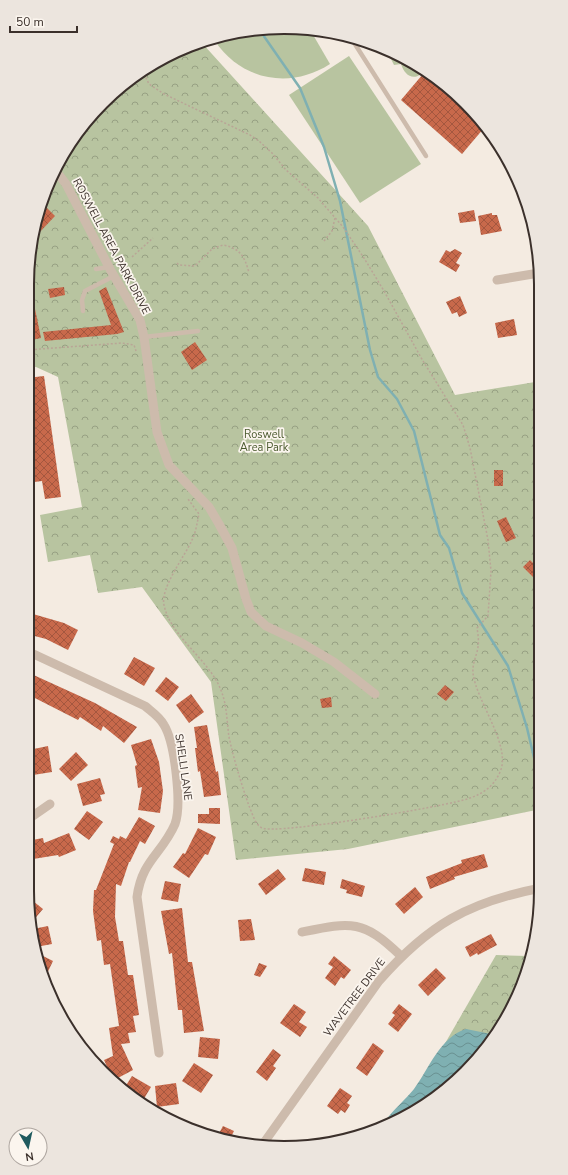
<svg xmlns="http://www.w3.org/2000/svg" width="568" height="1175" font-family="'Nunito Sans',sans-serif">
  <style>
    .grass { fill: #b8c4a0 }
    .forest { fill: url(#forest-crowns) }
    .water { fill: url(#water-waves) }
    .lines { fill: none; stroke-linecap: round; stroke-linejoin: round }
    .stream { stroke: #7fb0b2; stroke-width: 2.5 }
    .building { fill: url(#building-cross-hatch) }
    .path { stroke: #b9a596; stroke-width: 1.5; stroke-dasharray: 2 2; stroke-linecap: butt }
    .service { stroke: #cdbbac; stroke-width: 4.5 }
    .minor { stroke: #cdbbac; stroke-width: 9 }
    .labels { text-anchor: middle; stroke-width: 3.5; stroke-linejoin: round; paint-order: stroke }
    .street-label { font-size: 11px; fill: #3b302b; stroke: #fbf5ee }
    .park-label { font-size: 11px; fill: #4a5a2e; stroke: #fbf5ee }
    .rim { fill: none; stroke: #3b302b; stroke-width: 2 }
  </style>
  <defs>
    <pattern id="forest-crowns" width="20" height="18" patternUnits="userSpaceOnUse"><rect width="20" height="18" fill="#b8c4a0"/><path d="M2 6a3 3 0 1 1 6 0M12 15a3 3 0 1 1 6 0" fill="none" stroke="#97a083"/></pattern>
    <pattern id="water-waves" width="16" height="10" patternUnits="userSpaceOnUse"><rect width="16" height="10" fill="#7fb0b2"/><path d="M0 5q4-4 8 0t8 0" fill="none" stroke="#699091"/></pattern>
    <pattern id="building-cross-hatch" width="8" height="8" patternUnits="userSpaceOnUse"><rect width="8" height="8" fill="#c8694b"/><path d="M0 0l8 8M0 8l8-8" fill="none" stroke="#a4573f"/></pattern>
  </defs>
  <rect width="100%" height="100%" fill="#f4ebe1"/>
  <g class="grass">
    <path d="M284,27L312,33L330,64C290,90 241,80 215,41Z"/>
    <path d="M349,56L421,164L360,203L289,95Z"/>
  </g>
  <g class="forest">
    <path d="M202,43L368,226L455,395L535,382L539,410L541,809L348,849L236,860L211,682L142,587L98,593L90,555L48,562L40,515L82,507L58,377L36,367L27,368V284L47,185L102,102L186,46Z"/>
    <path d="M392,52L422,69L421,74C412,81 404,74 401,64L394,65L390,57Z"/>
    <path d="M496,955L528,956L521,990L466,1073L402,1118Z"/>
  </g>
  <path class="water" d="M466,1029L491,1034L466,1073L398,1121L385,1125V1121C394,1109 405,1100 414,1089C429,1069 440,1037 466,1029Z"/>
  <g class="lines">
    <path class="stream" d="M261,32L300,88L324,147L340,201L370,350L378,377L397,399L414,431L440,535L449,548L462,593L508,666L527,728L541,787"/>
  </g>
  <g class="building">
    <path d="M423,74L484,128L462,154L401,100Z"/>
    <path d="M43,204L55,216L37,235V231Z"/>
    <path d="M474,210L476,221L460,223L458,213Z"/>
    <path d="M492,213V215H497L502,231L481,235L478,216Z"/>
    <path d="M455,249L462,253L456,263L460,265L456,272L439,262L446,250L450,252Z"/>
    <path d="M64,287L65,295L50,298L48,289Z"/>
    <path d="M106,287L124,332L117,334L45,341L43,332L111,325L99,291Z"/>
    <path d="M460,296L467,313L459,317L457,312L452,314L446,302Z"/>
    <path d="M34,304L41,338L27,341V306Z"/>
    <path d="M514,319L517,335L498,338L495,323Z"/>
    <path d="M195,342L207,360L192,370L181,352Z"/>
    <path d="M44,376L61,497L45,499L42,481L27,483V403L31,402L27,378Z"/>
    <rect x="494" y="470" width="9" height="16"/>
    <path d="M506,517L516,538L506,542L497,521Z"/>
    <path d="M530,560L540,570V574L535,579L523,567Z"/>
    <path d="M33,614L64,623L78,630L68,650L46,639L27,634Z"/>
    <path d="M134,657L155,668L144,686L124,674Z"/>
    <path d="M27,672L95,703L137,727L124,743L103,726L101,731L80,717L78,720L27,694Z"/>
    <path d="M166,677L179,687L168,701L155,691Z"/>
    <path d="M445,685L454,692L446,701L437,694Z"/>
    <path d="M191,694L204,712L189,723L176,705Z"/>
    <path d="M331,697L332,707L322,708L320,699Z"/>
    <path d="M207,725L216,772L218,771L221,795L204,797L200,771L198,772L195,748H197L194,727Z"/>
    <path d="M151,739L159,762L163,791L160,813L138,810L142,787L138,788L135,766L137,765L131,745Z"/>
    <path d="M48,746L52,772L33,775L29,750Z"/>
    <path d="M76,752L88,765L71,781L59,769Z"/>
    <path d="M100,778L105,794L100,795L102,801L83,806L77,784Z"/>
    <path d="M209,808H220V824L198,823V814H209Z"/>
    <path d="M87,811L103,822L89,840L74,829Z"/>
    <path d="M139,817L155,826L145,844L140,841L130,862H129L121,886L116,884L115,917L119,941H123L128,975H133L139,1015L133,1016L136,1032L128,1033L130,1043L121,1044L133,1070L116,1079L111,1075L104,1060L113,1056L109,1028L119,1026L110,964L104,965L101,940L97,941L93,911L94,890H96L114,844L110,842L113,836L119,839L120,836L126,839Z"/>
    <path d="M198,828L216,837L208,855L205,854L189,878L173,867L183,853L185,854Z"/>
    <path d="M69,833L76,850L59,857L58,855L27,860V841L43,838L44,843Z"/>
    <path d="M484,854L488,867L454,877L455,879L430,889L426,877L462,863L461,860Z"/>
    <path d="M305,868L326,872L324,885L302,881Z"/>
    <path d="M278,869L286,879L266,895L258,884Z"/>
    <path d="M342,879L365,886L362,897L346,893L347,890L340,888Z"/>
    <path d="M165,881L181,884L178,902L161,899Z"/>
    <path d="M415,887L423,897L404,914L395,904Z"/>
    <path d="M28,897L43,909L32,922L30,908Z"/>
    <path d="M182,908L188,962H192L204,1031L184,1033L182,1010H178L172,953L169,954L161,911Z"/>
    <path d="M251,919L255,940L240,941L238,920Z"/>
    <path d="M48,926L52,944L36,947L33,929Z"/>
    <path d="M491,934L497,945L478,955L477,953L470,957L465,947Z"/>
    <path d="M37,953L53,961L44,980L41,974Z"/>
    <path d="M334,956L351,970L344,979L341,977L335,986L325,978L333,967L328,964Z"/>
    <path d="M259,963L267,966L260,977L254,975Z"/>
    <path d="M436,968L446,978L428,996L418,985Z"/>
    <path d="M294,1004L306,1012L299,1022L307,1027L300,1037L280,1023Z"/>
    <path d="M399,1004L412,1014L398,1032L388,1024L395,1015L392,1013Z"/>
    <path d="M200,1037L220,1039L218,1059L198,1057Z"/>
    <path d="M373,1043L384,1051L367,1076L356,1068Z"/>
    <path d="M273,1049L281,1055L273,1066L276,1068L267,1081L256,1072Z"/>
    <path d="M194,1063L213,1075L201,1093L182,1081Z"/>
    <path d="M132,1076L151,1087L142,1102L125,1087Z"/>
    <path d="M176,1083L179,1104L157,1107L155,1086Z"/>
    <path d="M340,1088L352,1096L347,1103L350,1105L345,1113L341,1110L338,1114L327,1106Z"/>
    <path d="M223,1126L234,1131L229,1141L217,1137Z"/>
  </g>
  <g class="lines">
    <g class="path">
      <path d="M144,74L149,84L164,94L250,135L259,141L272,153L286,170L318,198L343,227L364,258L384,291L423,361L463,425L470,448L488,540L491,571L488,616L477,628C478,634 479,641 478,647C477,655 472,664 473,673C476,701 512,746 500,772C494,786 484,793 470,798C450,806 275,835 262,828C255,825 252,812 249,806C241,783 234,760 229,737C227,723 227,709 223,696C213,661 171,639 164,605C160,588 185,556 192,540C196,532 197,523 199,514L188,499"/>
      <path d="M324,241L332,231L335,218"/>
      <path d="M132,257L153,238"/>
      <path d="M177,263L179,265L195,266L212,249L223,245C240,248 245,257 249,273"/>
      <path d="M27,350L122,343L134,345L136,351"/>
    </g>
    <g class="service">
      <path d="M353,41L426,156"/>
      <path d="M96,269L109,267"/>
      <path d="M83,311L82,300L85,291L114,276"/>
      <path d="M144,337L198,331"/>
    </g>
    <g class="minor">
      <path d="M56,171L66,184L111,271L140,320L144,337L157,432L169,465L209,507L219,524L232,548L246,599L251,612L266,626L302,643L334,662L375,694"/>
      <path d="M497,280L539,273"/>
      <path d="M27,651L145,706C152,712 160,717 164,725C175,743 182,805 175,824C162,854 142,860 137,897L159,1053"/>
      <path d="M27,820L50,804"/>
      <path d="M302,932C351,922 363,919 401,956"/>
      <path d="M263,1144L379,981C428,925 468,902 541,888"/>
    </g>
  </g>
  <g class="labels">
    <g class="street-label">
      <text transform="translate(112 246) rotate(62)" y="4">ROSWELL AREA PARK DRIVE</text>
      <text transform="translate(184 767) rotate(82)" y="4">SHELLI LANE</text>
      <text transform="translate(354 997) rotate(-53)" y="4">WAVETREE DRIVE</text>
    </g>
    <g class="park-label">
      <text x="264" y="438">Roswell<tspan x="264" dy="13">Area Park</tspan></text>
    </g>
  </g>
  <path d="M0 0H568V1175H0ZM284 34H284A250 250 0 0 1 534 284V891A250 250 0 0 1 284 1141H284A250 250 0 0 1 34 891V284A250 250 0 0 1 284 34Z" fill="#ece5de" fill-rule="evenodd"/>
  <path class="rim" d="M284 34H284A250 250 0 0 1 534 284V891A250 250 0 0 1 284 1141H284A250 250 0 0 1 34 891V284A250 250 0 0 1 284 34Z"/>
  <g transform="translate(28 1147) rotate(171)"><circle r="19" fill="#fbf5ee" stroke="#aea6a0"/>
  <path d="M0-3L7 15L0 10L-7 15Z" fill="#1f5a5e"/>
  <text y="-6" font-size="11" font-weight="bold" text-anchor="middle" fill="#3b302b">N</text>
  </g>
  <path d="M10 26v6h67v-6" fill="none" stroke="#3b302b" stroke-width="2"/>
  <text x="16" y="26" font-size="12" fill="#3b302b" stroke="#fbf5ee" stroke-width="3" paint-order="stroke">50 m</text>
</svg>
